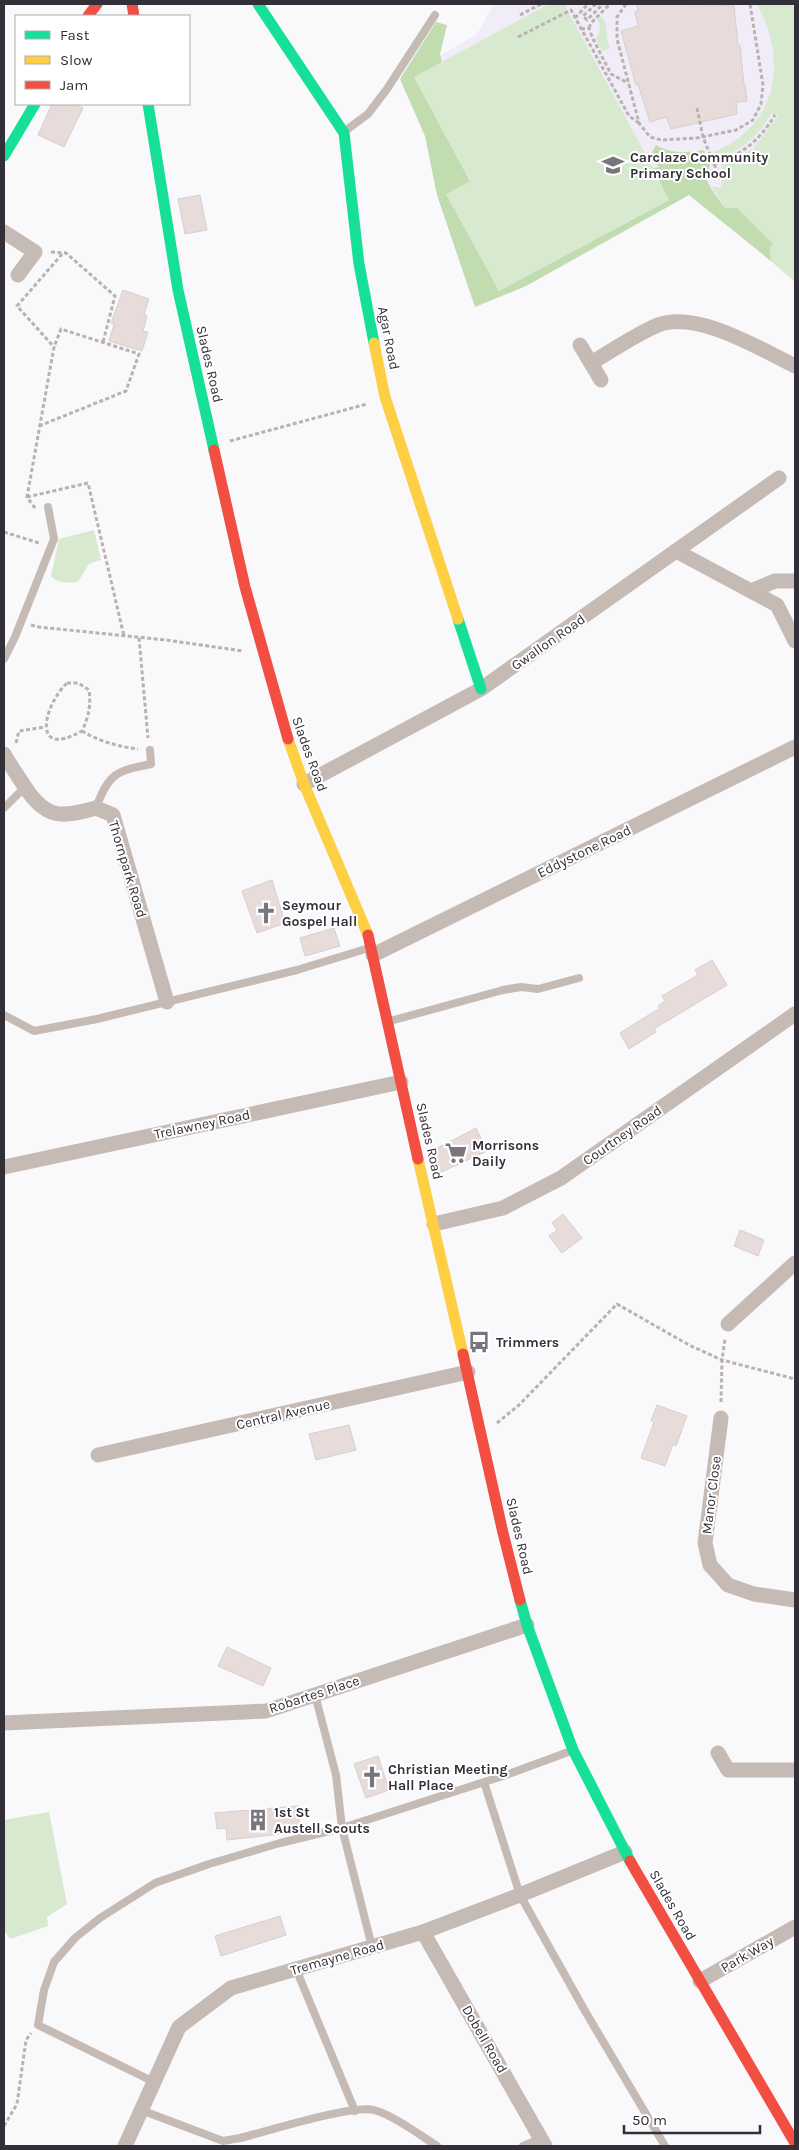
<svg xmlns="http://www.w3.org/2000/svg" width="799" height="2150" font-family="Karla,sans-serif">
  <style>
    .built { fill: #f1edf8 }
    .green { fill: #d7e9ce }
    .forest { fill: #c1ddaf }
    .building { fill: #e8dcda; stroke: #d5cfd0 }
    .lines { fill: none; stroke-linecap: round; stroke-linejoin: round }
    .path { stroke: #bbb2ae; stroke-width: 3; stroke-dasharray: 4 2.5; stroke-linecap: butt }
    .lane { stroke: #c6bab4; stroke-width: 8 }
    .street { stroke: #c6bab4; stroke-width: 15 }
    .fast { stroke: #16e098; stroke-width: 11 }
    .slow { stroke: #ffcf43; stroke-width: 11 }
    .jam { stroke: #f24e42; stroke-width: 11 }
    .labels { text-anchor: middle; stroke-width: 4; stroke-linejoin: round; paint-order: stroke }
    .poi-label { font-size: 14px; font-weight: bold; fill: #332f38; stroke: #fff; text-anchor: start }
    .street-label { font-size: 14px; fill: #332f38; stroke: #fff }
  </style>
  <rect width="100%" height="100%" fill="#f9f8fb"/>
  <path class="built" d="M494,4H792L795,7V281L689,195L526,286L475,307L437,195L425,136L400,79L477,34Z"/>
  <g class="green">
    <path d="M549,4H564L670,199L499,291L446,194L470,180L414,77Z"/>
    <path d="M757,4H792L795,7V282L771,261L770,248L725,208L712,187L722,188C720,179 724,173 721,164L753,149L778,116L771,114C758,137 742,150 717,159L714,152C778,126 788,60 757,4Z"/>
    <path d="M601,16C610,26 604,36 610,46L608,49L602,51L595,39C600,33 602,27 597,20Z"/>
    <path d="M94,530L101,560L89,564L78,582C68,583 58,584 51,576L59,539Z"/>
    <path d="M49,1812L67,1904L47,1917L48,1926L10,1939L4,1930V1820Z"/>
  </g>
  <path class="forest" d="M436,22L447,25L440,54L442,62L414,77L470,181L446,194L499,291L669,200L653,168L659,167L651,154L656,145C670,154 687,153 704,150L710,166L705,175C708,186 718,198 725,208H737L773,244L770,248L771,261L689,195L526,286L475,307L437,195L425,136L400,79Z"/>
  <g class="building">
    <path d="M637,4L734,5L738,46L740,45L744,85H745L747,101L736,102L737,114L671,129L666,117L650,122L638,84L636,85L621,31L638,26L635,12L638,10Z"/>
    <path d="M52,104H73L83,108L64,147L38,135Z"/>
    <path d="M200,195L207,230L185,234L178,199Z"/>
    <path d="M123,290L149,299L144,314L147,316L143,331L148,332L142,351L109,341L114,324L111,323Z"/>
    <path d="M272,880L285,923L257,933L242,891Z"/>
    <path d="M334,928L340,946L305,956L300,938Z"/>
    <path d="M712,960L727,985L654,1029L656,1032L629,1049L620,1033L660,1008L658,1006L665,1001L662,996L698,975L695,970Z"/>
    <path d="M476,1128L487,1151L435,1175L430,1152Z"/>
    <path d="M563,1214L582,1238L562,1253L549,1236L557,1230L552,1223Z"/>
    <path d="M740,1230L764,1240L758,1256L734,1246Z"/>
    <path d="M657,1405L687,1416L676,1446L673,1444L665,1466L641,1458L654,1422L651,1421Z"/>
    <path d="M349,1425L356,1450L316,1460L309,1434Z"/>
    <path d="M227,1647L271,1668L263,1686L218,1666Z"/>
    <path d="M378,1756L389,1790L366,1798L354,1764Z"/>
    <path d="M298,1806L300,1832L227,1840L226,1828L217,1829L215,1813Z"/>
    <path d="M280,1916L286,1935L221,1956L215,1936Z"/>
  </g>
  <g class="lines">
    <g class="path">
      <path d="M596,4L583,16L587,20L603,4"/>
      <path d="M626,4L617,17V39L639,123L650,137L661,140L697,138L736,130L753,120L761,104L763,85L750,4"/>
      <path d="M520,15L541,4"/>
      <path d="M575,18L588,4"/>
      <path d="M589,28L591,23L610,4"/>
      <path d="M581,29L589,28L593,39L611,74L628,83"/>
      <path d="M518,37L571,10L629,116L639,123"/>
      <path d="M697,108L703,137L714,164C744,153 758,142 775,115"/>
      <path d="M714,164L721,179"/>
      <path d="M51,252L66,253L115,296L103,342"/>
      <path d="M39,426L126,391L139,354L61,329L54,347"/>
      <path d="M230,441L367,404"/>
      <path d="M27,497L88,483L124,636"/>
      <path d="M35,508L27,497L54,347L17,306L63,253"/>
      <path d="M4,532L39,543"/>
      <path d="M31,625L39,627L166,640L243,651"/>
      <path d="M139,638L148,738"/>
      <path d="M67,683H78L89,690C91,705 89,716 82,731C30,760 44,705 67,683Z"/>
      <path d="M82,731C98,741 120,747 138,749"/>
      <path d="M16,743L19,731L45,727"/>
      <path d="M721,1402L722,1360L725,1339"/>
      <path d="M497,1423L519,1405L617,1304L689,1345L722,1360L795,1379"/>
      <path d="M4,2126L17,2104L26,2040L31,2033"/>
    </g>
    <g class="lane">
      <path d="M345,131L368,114L387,89L435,15"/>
      <path d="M4,659L15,637L54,539L48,507"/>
      <path d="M4,808L25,787"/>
      <path d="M96,808C109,773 116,771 151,764L150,750"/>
      <path d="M4,1015L34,1031L97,1019L297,970L369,948"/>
      <path d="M390,1021L503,990L521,987L538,989L579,978"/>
      <path d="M484,1782L520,1895L585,2011L665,2146"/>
      <path d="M372,1947L342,1828L503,1776L571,1751"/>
      <path d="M296,1969L355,2111"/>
      <path d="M154,2082L38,2025L44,1990L54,1962L75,1938L100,1918L155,1883L209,1864L280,1843L342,1828L336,1775L315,1695"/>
      <path d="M141,2110L223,2141L240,2138C265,2132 353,2104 374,2110C393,2115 420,2135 437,2146"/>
      <path d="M523,2146L542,2138"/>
    </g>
    <g class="street">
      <path d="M4,232L35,252L18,275"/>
      <path d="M580,345L601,380"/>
      <path d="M591,363C612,351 636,334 658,325C697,310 760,349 795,366"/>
      <path d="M676,551L777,605L795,641"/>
      <path d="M751,591L775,581H795"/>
      <path d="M4,754C10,765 18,776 25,787C46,819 61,818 96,808L113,815L167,1002"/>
      <path d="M304,784L481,689L779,478"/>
      <path d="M373,955L795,747"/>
      <path d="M4,1167L401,1082"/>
      <path d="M434,1224L503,1208L561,1178L795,1014"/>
      <path d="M728,1324L795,1263"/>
      <path d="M721,1418L705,1543L710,1565L728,1585L754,1594L795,1600"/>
      <path d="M98,1455L468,1372"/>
      <path d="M4,1723L266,1711L527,1625"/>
      <path d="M718,1753L728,1770H795"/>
      <path d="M423,1932L545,2146"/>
      <path d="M700,1981L795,1927"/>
      <path d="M125,2146L179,2027L231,1988L423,1932L520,1895L625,1852"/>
    </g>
    <g class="fast">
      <path d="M258,4L344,133L359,264L374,343"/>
      <path d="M148,104L178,290L214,450"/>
      <path d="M4,156L35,104"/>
      <path d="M458,619L481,689"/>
      <path d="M520,1600L527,1625L573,1750L630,1861"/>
    </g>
    <g class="slow">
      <path d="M374,343L385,397L458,619"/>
      <path d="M288,739L304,784L368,935"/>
      <path d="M418,1159L463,1354"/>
    </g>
    <g class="jam">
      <path d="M132,4L134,16"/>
      <path d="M88,16L97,4"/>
      <path d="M214,450L245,587L288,739"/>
      <path d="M368,935L418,1159"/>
      <path d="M463,1354L503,1533L520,1600"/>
      <path d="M630,1861L795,2143"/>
    </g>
  </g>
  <defs>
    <g id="school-bare" transform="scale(1.725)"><path d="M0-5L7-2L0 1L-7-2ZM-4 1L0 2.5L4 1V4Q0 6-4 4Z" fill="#78757c" stroke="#fff" stroke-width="2.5" paint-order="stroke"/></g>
    <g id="church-bare" transform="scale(1.725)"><path d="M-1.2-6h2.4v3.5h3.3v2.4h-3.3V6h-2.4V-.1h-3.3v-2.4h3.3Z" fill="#78757c" stroke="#fff" stroke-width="2.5" paint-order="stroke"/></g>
    <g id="supermarket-bare" transform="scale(1.725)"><path d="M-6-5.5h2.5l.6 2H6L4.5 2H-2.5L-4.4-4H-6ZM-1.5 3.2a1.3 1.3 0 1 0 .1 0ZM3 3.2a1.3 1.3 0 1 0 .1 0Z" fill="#78757c" stroke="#fff" stroke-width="2.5" paint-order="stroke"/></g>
    <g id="bus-bare" transform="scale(1.725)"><path d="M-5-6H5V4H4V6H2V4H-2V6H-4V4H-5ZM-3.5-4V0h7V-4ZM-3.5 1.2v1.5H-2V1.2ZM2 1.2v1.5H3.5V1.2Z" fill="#78757c" stroke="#fff" stroke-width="2.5" paint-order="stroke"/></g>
    <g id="building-bare" transform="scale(1.725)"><path d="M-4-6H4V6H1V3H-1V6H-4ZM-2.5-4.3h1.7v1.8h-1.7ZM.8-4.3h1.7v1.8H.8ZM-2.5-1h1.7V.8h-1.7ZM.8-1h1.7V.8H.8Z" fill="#78757c" stroke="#fff" stroke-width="2.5" paint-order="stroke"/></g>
  </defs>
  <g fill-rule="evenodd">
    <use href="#school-bare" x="613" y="165"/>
    <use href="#church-bare" x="266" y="913"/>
    <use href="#supermarket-bare" x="456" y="1153"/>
    <use href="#bus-bare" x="479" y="1342"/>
    <use href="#church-bare" x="372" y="1777"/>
    <use href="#building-bare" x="258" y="1820"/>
  </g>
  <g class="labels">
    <g class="poi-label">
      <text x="630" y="162">Carclaze Community<tspan x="630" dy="16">Primary School</tspan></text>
      <text x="282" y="910">Seymour<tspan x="282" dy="16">Gospel Hall</tspan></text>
      <text x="472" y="1150">Morrisons<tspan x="472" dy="16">Daily</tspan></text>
      <text x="496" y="1347">Trimmers</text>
      <text x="388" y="1774">Christian Meeting<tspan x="388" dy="16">Hall Place</tspan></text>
      <text x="274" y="1817">1st St<tspan x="274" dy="16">Austell Scouts</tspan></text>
    </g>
    <g class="street-label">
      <text transform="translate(389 338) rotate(79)" y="5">Agar Road</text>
      <text transform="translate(210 364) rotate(77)" y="5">Slades Road</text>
      <text transform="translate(548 642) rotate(-35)" y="5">Gwallon Road</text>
      <text transform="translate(310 754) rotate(70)" y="5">Slades Road</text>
      <text transform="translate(584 851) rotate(-26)" y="5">Eddystone Road</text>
      <text transform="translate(128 869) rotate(73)" y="5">Thornpark Road</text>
      <text transform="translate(202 1124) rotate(-12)" y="5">Trelawney Road</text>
      <text transform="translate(622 1135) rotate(-35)" y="5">Courtney Road</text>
      <text transform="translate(430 1141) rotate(77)" y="5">Slades Road</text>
      <text transform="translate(283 1414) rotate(-13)" y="5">Central Avenue</text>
      <text transform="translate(711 1495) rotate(-83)" y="5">Manor Close</text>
      <text transform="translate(520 1536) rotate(77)" y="5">Slades Road</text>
      <text transform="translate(314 1694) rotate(-18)" y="5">Robartes Place</text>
      <text transform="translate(673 1905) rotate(60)" y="5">Slades Road</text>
      <text transform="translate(747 1954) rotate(-30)" y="5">Park Way</text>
      <text transform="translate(337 1957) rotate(-16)" y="5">Tremayne Road</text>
      <text transform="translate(485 2039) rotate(60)" y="5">Dobell Road</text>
    </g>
  </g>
  <rect width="799" height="2150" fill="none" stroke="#332f38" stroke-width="10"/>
  <rect x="15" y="15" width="175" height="90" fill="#ffffff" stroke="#adacaf"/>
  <rect x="25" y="31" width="25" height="8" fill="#16e098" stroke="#adacaf"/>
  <text x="60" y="40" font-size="15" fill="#332f38">Fast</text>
  <rect x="25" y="56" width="25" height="8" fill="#ffcf43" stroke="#adacaf"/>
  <text x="60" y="65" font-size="15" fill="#332f38">Slow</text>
  <rect x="25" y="81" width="25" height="8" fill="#f24e42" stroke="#adacaf"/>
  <text x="60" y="90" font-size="15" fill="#332f38">Jam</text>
  <path d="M624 2125v8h136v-8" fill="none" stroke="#332f38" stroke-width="2.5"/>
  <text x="632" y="2125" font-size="15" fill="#332f38" stroke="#ffffff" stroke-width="4" paint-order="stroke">50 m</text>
</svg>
